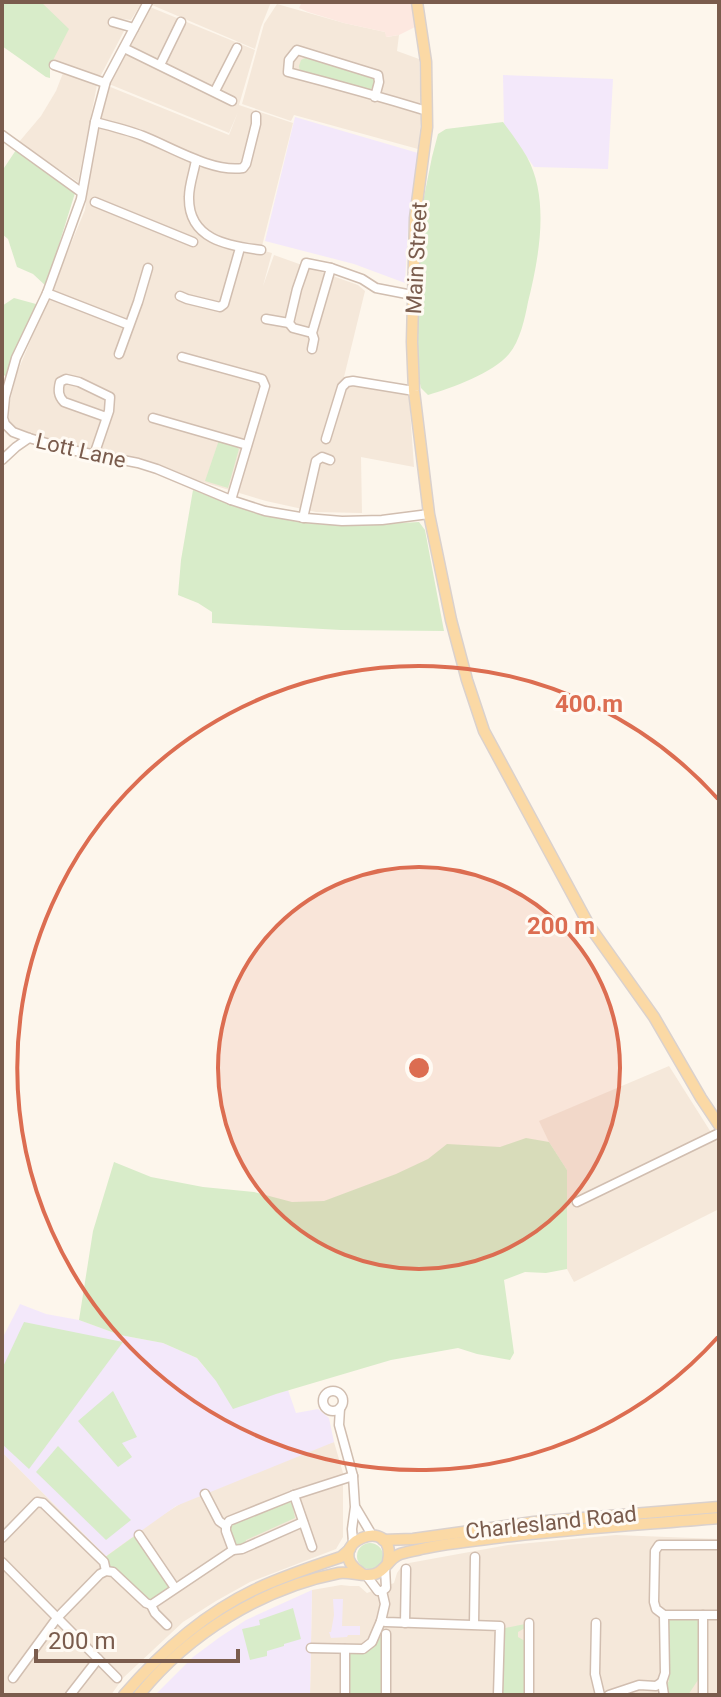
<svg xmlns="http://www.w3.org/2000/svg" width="721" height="1697" font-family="Roboto,sans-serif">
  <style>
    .residential { fill: #f5e8da }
    .commercial { fill: #fde8e0 }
    .education { fill: #f3e8fa }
    .green { fill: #d8ecc9 }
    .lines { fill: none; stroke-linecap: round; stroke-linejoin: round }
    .minor-casing { stroke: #d1beb0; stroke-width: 11 }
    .major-casing { stroke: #dad1cd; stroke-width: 13 }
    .minor { stroke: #fff; stroke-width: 8 }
    .major { stroke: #fbd9a5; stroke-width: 10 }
    .ring { fill: none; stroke: #dc6d51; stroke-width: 4 }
    .labels { text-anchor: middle; stroke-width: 6; stroke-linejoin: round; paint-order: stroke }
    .street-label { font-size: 22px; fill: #7a5c4d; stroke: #fffaf3 }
    .centre { fill: #dc6d51; stroke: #fffaf3; stroke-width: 4 }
    .ring-label { font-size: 24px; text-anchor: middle; font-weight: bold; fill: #dc6d51; stroke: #fffaf3; stroke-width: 6; stroke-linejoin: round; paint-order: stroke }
  </style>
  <rect width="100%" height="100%" fill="#fdf6ec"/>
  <g class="residential">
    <path d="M41,2H142L131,20L112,18L111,26L120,27L124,31L101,75L95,76L52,60L55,53Z"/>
    <path d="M153,2H271L261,27L255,49L152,5Z"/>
    <path d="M277,4L344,23L385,32L387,37L399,35L397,51L419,59L421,119L418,149L294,115L291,121L242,104L264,24Z"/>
    <path d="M150,7L255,50L239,105L293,123L261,250L272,253L263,286L274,255L358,285L365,291L344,377L409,396L414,467L361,457L362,513L316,512L266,501L196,480L168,468L129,456L44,440L14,428L9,420V405L17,373L85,210L94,137L108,86L229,135L238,112L229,133L109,84Z"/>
    <path d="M63,73L97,85L78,182L19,142L41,116L56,91Z"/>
    <path d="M669,1066L719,1145V1209L574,1282L567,1269V1170L549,1142L539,1121Z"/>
    <path d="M334,1442L343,1473V1537L336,1549L250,1582L216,1601L183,1622L123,1678L111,1695H2V1452L106,1556L153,1521L191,1497L274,1460Z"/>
    <path d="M616,1535L719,1539V1695H310L312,1590L341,1585L350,1586H359L367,1593L394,1583L397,1573L402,1566L409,1563L508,1545Z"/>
  </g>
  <path class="commercial" d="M302,2H412L415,27L399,35L386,37L385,32L344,23L308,12L299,8Z"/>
  <g class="education">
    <path d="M503,75L613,79L608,169L534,167L504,124Z"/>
    <path d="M295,117L418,153L408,229L405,283L354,264L265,241Z"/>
    <path d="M20,1304L46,1314L79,1320L120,1335L163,1343L197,1358L205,1368L276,1394L288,1390L296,1413L318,1409L329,1418L334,1442L176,1506L106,1556L2,1452V1339Z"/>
    <path d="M312,1590L310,1695H155L193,1657L220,1637L246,1620Z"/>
    <path d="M333,1599H343L342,1626H360V1635H348L347,1637L331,1638L329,1632H331L334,1615Z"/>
  </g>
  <g class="green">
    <path d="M2,2H41L69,29L50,66V78L46,77L2,46Z"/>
    <path d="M305,58L373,78L375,85L369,91L300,72L299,66L301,60Z"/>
    <path d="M503,122C511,133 520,145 527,157C550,199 539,258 528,302C525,318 520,341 509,354C493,373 452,388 428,395L421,388L418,374L416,346V306L421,212L432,157L438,134L446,129Z"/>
    <path d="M16,150L75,193L46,286L33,274L17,267L8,239L2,234V171Z"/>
    <path d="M14,298L36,304L7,377L2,374V306Z"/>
    <path d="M219,440L232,444L239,449L228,488L205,481Z"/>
    <path d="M193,490C229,504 268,518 306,523C343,527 382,524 419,522L425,530L444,631L341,630L212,623V612L198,603L178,595L181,560Z"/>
    <path d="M526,1138L549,1142L567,1170V1269L546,1273L525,1272L504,1280L514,1353L510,1360L477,1354L458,1348L391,1360L276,1394L233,1409L216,1381L197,1358L163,1343L120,1335L79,1320L93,1231L114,1162L151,1177L203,1187L254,1192L292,1202L324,1201L396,1174L428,1159L447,1144L500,1147Z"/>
    <path d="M24,1322L123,1342L29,1469L2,1444V1369Z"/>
    <path d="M113,1391L137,1437L122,1443L132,1457L118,1467L78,1421Z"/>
    <path d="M58,1446L131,1520L106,1540L36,1472Z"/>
    <path d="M286,1501L292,1503L295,1518L246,1540L245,1544L238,1546L235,1544L228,1531L231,1525Z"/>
    <path d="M136,1535L168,1584V1590L154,1601L147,1599L116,1569L107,1565L104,1558Z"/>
    <circle cx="370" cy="1556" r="13"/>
    <path d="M293,1608L301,1639L284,1644V1646L267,1651V1656L250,1660L242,1629L260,1625L259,1620Z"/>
    <path d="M696,1617L700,1622V1677L688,1695H668L666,1686L669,1681L668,1621L671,1618Z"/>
    <path d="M525,1624V1628L518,1632V1637L525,1641L524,1695H502V1632L505,1628Z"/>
    <path d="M384,1629V1695H348L349,1654C372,1654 376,1647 384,1629Z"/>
  </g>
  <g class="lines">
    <g class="minor-casing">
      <g id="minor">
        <path d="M148,2L106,81L95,122L81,199L47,293L16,358L5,397L3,418L5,424L13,432L29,438L71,450L138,463L157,469L231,500L265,511L306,518L342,521L382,520L429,514"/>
        <path d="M113,22L134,28"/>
        <path d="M124,48L232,101"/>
        <path d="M54,65L105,83"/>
        <path d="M160,65L181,22"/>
        <path d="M215,91L237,48"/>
        <path d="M375,97L379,82L378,75L297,50L289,60L288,72C334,84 381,97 427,111"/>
        <path d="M95,122C111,126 127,130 143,136C171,147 213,173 243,168L246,164L256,124V116"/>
        <path d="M2,135L81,192"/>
        <path d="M196,160C194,172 189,185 189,197C188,239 227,246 261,250"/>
        <path d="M95,202L193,242"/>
        <path d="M331,268L362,279L376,288L412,295"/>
        <path d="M47,293L129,325"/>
        <path d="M180,296L187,299L220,307L224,304L240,248"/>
        <path d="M266,319L289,323"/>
        <path d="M312,349L314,339L312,333L331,268L306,263L297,289L289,323L293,328L312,333"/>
        <path d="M119,354L138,302L148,268"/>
        <path d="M182,357L262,379L265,386L231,500"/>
        <path d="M153,418L247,445"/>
        <path d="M326,439L342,387L347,382L353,381L414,391"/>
        <path d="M94,455L109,411L110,397L79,382L66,379L60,382C58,390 58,396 64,402L106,417"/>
        <path d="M2,460L16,447L29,438"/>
        <path d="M303,518L316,461L322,457L330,460"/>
        <path d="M577,1202L719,1133"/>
        <circle cx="333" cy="1401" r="10"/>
        <path d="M340,1408L339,1425L353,1476L355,1507L352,1529L353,1542"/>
        <path d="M205,1494L219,1521L226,1526V1531L233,1550L242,1549L303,1522"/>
        <path d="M294,1495L312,1547"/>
        <path d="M356,1508L372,1535"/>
        <path d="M226,1526L229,1521L294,1495L353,1476"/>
        <path d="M139,1535L175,1588"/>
        <path d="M2,1538L37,1502L43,1503L104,1562L106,1571"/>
        <path d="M719,1545H659L655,1551L654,1602L656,1609L664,1615H719"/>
        <path d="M2,1562L117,1678"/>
        <path d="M366,1575L378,1591H382"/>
        <path d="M382,1591L385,1604L381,1621L386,1622L500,1626L498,1695"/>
        <path d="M382,1591L386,1588L385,1567"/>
        <path d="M703,1615V1695"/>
        <path d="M405,1623L406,1569"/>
        <path d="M596,1623L595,1674L600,1695"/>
        <path d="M474,1624L475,1557"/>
        <path d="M167,1625L155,1613L151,1605L233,1550"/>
        <path d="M386,1634V1695"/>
        <path d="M311,1648L363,1649L372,1642L381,1621"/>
        <path d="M345,1649V1695"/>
        <path d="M13,1678L57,1618L100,1574L106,1571L113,1572L146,1603L151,1605"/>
        <path d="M70,1695L98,1659"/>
        <path d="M529,1695V1623"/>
        <path d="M609,1695L639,1685L656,1686L662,1682"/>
        <path d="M664,1695L662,1682L665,1673L664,1615"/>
      </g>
    </g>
    <g class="major-casing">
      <g id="major">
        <path d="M417,2L426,62L427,127L415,218L412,342L414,391L429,514L451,620L467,680L484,731L590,927L654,1017L701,1098L719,1125"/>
        <path d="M383,1540L413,1539L534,1522L719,1507"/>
        <path d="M361,1573C318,1545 398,1511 388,1562"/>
        <path d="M124,1695C161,1652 202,1615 254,1590C281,1577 311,1567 341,1557L350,1549"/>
        <path d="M139,1695C188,1634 262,1588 339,1573C350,1571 364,1578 375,1574C385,1571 388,1560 398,1555C405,1552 414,1551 421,1549C451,1542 482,1540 512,1536C581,1528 650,1524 719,1518"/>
      </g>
    </g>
    <use href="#minor" class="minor"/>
    <use href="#major" class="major"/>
  </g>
  <circle cx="419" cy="1068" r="201" fill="#dc6d51" fill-opacity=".12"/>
  <g class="ring">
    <circle cx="419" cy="1068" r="201"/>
    <path d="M718 1337A402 402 0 1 1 718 799"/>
  </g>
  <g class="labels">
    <g class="street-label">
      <text transform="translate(416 258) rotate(-87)" y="8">Main Street</text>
      <text transform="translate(81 450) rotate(13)" y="8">Lott Lane</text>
      <text transform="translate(551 1522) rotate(-6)" y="8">Charlesland Road</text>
    </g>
  </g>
  <circle cx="419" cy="1068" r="12" class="centre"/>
  <g class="ring-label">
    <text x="589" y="712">400 m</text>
    <text x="561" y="934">200 m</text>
  </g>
  <rect width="721" height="1697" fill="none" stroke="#7a5c4d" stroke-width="8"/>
  <path d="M36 1649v12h202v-12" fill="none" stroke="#7a5c4d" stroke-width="4"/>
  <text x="48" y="1649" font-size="24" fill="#7a5c4d" stroke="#fffaf3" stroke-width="6" paint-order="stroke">200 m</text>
</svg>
